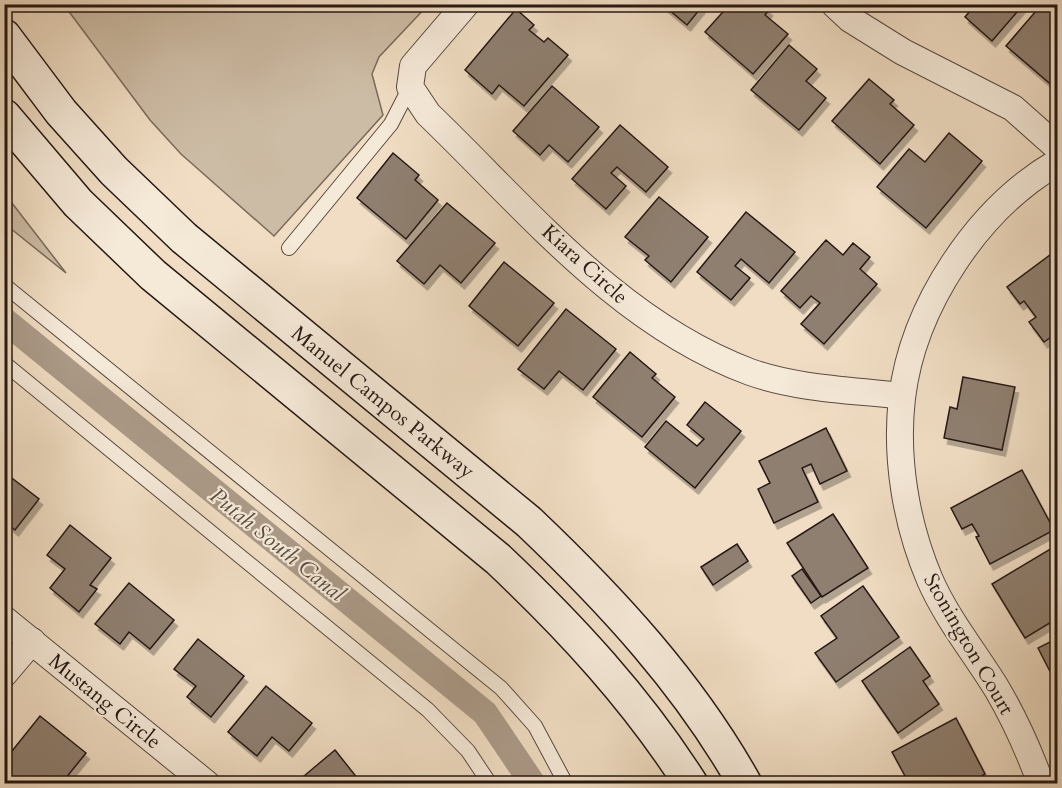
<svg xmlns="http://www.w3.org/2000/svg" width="1062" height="788" font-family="Cardo,serif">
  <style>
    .green { fill: #cdbca5; stroke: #796a5c; stroke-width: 1.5 }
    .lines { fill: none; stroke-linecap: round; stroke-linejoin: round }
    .canal { stroke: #ab9a88; stroke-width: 26 }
    .building { fill: #8f7f6f; stroke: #251914; stroke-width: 1.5; filter: url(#shadow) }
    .service-casing { stroke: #584a40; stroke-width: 16 }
    .minor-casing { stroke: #584a40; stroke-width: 28 }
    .secondary-casing { stroke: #251914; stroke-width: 36 }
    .service { stroke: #f5e9d8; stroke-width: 14 }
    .minor { stroke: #f5e9d8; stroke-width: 26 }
    .secondary { stroke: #f5e9d8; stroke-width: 33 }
    .labels { text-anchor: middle; stroke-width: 4.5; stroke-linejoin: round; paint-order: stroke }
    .street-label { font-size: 21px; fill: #251914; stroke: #f5e9d8 }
    .water-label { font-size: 22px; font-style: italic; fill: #5b4d42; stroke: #f5e9d8 }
  </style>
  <defs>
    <filter id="shadow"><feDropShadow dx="3.5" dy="6" stdDeviation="0" flood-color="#0004"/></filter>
  </defs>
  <rect width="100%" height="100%" fill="#f0ddc3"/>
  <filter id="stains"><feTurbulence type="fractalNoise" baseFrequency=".00333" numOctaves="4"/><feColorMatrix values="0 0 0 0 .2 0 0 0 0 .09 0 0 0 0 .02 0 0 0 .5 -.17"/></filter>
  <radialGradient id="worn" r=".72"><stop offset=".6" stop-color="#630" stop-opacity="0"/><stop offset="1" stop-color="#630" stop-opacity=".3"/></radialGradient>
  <g class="green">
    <path d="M64,5H428L379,57L372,74L383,115L274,236L181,154L150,120Z"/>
    <path d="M5,194L66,273L5,224Z"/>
  </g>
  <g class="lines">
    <path class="canal" d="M4,320L485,713L533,784"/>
  </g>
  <g class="building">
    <path d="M662,4H704L687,25Z"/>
    <path d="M730,4H763L769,10L765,15L788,34L753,74L705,32Z"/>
    <path d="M976,4H1024L992,41L965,17Z"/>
    <path d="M1042,4L1058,15V85L1055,88L1006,46Z"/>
    <path d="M516,9L534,25L529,30L544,42L548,38L568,55L524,106L499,85L492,94L465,70Z"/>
    <path d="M789,45L817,69L806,81L826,98L799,130L751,90Z"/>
    <path d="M869,79L894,100L890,104L914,125L880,164L832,121Z"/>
    <path d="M552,86L599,127L568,162L549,145L540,155L513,131Z"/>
    <path d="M620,125L668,167L646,192L617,167L611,173L626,186L606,209L572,179Z"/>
    <path d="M949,133L982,161L926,228L877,187L909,149L925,162Z"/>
    <path d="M393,153L419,175L415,180L438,200L406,239L357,198Z"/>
    <path d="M659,197L708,237L671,282L645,260L649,256L625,237Z"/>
    <path d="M447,203L495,243L461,283L440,265L424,284L397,261Z"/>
    <path d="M746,212L795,252L769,283L741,259L735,266L750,278L731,300L697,272Z"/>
    <path d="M826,240L843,255L853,243L870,257L860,269L877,284L824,344L801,324L820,303L811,296L800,308L781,291Z"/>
    <path d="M1058,249V332L1044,342L1029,322L1036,317L1024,301L1020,304L1007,287Z"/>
    <path d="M504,262L554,303L518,346L469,306Z"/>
    <path d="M566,309L616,349L583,390L559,371L544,389L518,369Z"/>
    <path d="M630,352L656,374L652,378L675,397L642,437L593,397Z"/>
    <path d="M963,377L1015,387L1002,450L944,438L950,407L957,409Z"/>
    <path d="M705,402L741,431L695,488L645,447L666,421L697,446L704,439L687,425Z"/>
    <path d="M826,428L847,471L820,484L811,464L802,468L818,502L774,523L758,489L770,483L759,461Z"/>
    <path d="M1022,470L1054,530L990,564L976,537L979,536L972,524L962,529L951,508Z"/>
    <path d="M4,472L39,499L15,530L4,521Z"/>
    <path d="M833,514L868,568L822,597L787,543Z"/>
    <path d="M70,525L111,558L90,585L97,589L79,612L50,588L65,569L47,555Z"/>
    <path d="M737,544L748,561L713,585L701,567Z"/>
    <path d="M1057,545L1058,618L1025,638L992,584Z"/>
    <path d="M802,569L821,596L811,603L792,576Z"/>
    <path d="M129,583L174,620L150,649L129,632L120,644L95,624Z"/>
    <path d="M863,586L899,637L836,682L815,653L837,638L821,616Z"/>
    <path d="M1058,638V687L1038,648Z"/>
    <path d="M198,639L244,676L211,717L187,697L196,686L174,669Z"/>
    <path d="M910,647L930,676L923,681L939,704L898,733L862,681Z"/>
    <path d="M266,686L312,723L289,751L272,737L257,756L228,732Z"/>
    <path d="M40,716L86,753L61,784H19L4,772V761Z"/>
    <path d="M956,718L985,774L967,784H902L900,778L905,776L892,752Z"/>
    <path d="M335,750L362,784H311L304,776Z"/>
  </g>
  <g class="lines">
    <g class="service-casing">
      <g id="service">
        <path d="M289,248L391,124L410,87"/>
        <path d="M4,285L501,688L535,726L566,784"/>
        <path d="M4,363L428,710L468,751L490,784"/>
      </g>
    </g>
    <g class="minor-casing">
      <g id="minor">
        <path d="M466,4L413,66L410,87L428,114C526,208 618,323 750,372C798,389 852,390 902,396"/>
        <path d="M834,4L850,19L903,52L1013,108L1058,148"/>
        <path d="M4,619L207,784"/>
        <path d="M4,674L32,641"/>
        <path d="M1041,784C1029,751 1014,718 997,689C975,653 947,619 930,580C906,524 895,458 902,398C913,306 978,208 1058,162"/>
      </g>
    </g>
    <g class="secondary-casing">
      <g id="secondary">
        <path d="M4,36L61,112L114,171L184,238L529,522C611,600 689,684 745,784"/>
        <path d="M4,116L78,203L153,275L498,559C570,627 637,699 691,784"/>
      </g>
    </g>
    <use href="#service" class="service"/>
    <use href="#minor" class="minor"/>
    <use href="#secondary" class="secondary"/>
  </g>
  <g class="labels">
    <g class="street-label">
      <text transform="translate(585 264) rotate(42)" y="7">Kiara Circle</text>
      <text transform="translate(383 402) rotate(39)" y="7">Manuel Campos Parkway</text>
      <text transform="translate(969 644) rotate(60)" y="7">Stonington Court</text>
      <text transform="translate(105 701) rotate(39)" y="7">Mustang Circle</text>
    </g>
    <g class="water-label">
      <text transform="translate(278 544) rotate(39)" y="8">Putah South Canal</text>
    </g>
  </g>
  <rect width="1062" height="788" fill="none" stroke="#f0ddc3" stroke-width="24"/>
  <rect x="6" y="6" width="1050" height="776" fill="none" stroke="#251914" stroke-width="3"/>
  <rect x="12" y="12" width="1038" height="764" fill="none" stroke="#251914" stroke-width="1.5"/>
  <rect width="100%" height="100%" filter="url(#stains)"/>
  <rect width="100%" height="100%" fill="url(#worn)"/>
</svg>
